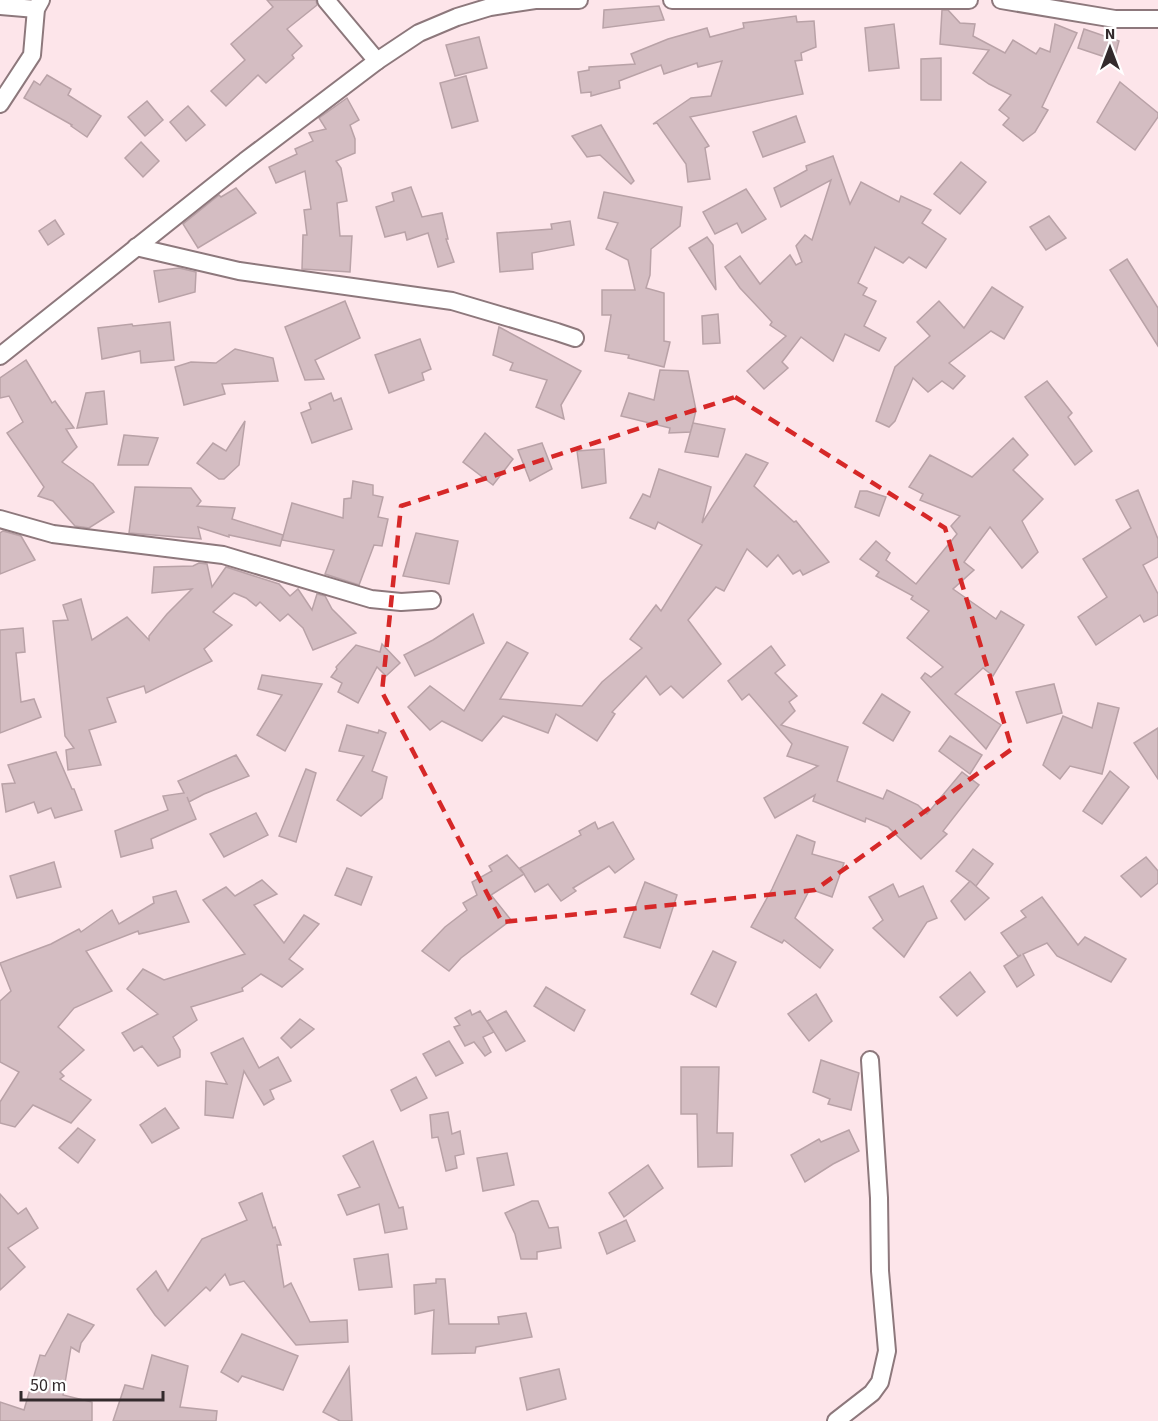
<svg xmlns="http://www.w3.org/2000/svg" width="1158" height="1421" font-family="'Source Sans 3',sans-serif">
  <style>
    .building { fill: #d4bdc2; stroke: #b9a2a7; stroke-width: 1.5 }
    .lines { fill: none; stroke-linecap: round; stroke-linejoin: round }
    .street-casing { stroke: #8d787c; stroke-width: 20 }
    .street { stroke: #fff; stroke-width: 16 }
    .marked { fill: none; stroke: #d62828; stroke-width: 4.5; stroke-dasharray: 12 8; stroke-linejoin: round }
  </style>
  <rect width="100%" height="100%" fill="#fde5ea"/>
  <g class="building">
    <path d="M267,0H316L317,5L287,29L302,46L292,55L294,58L266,83L258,75L226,106L211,91L245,60L231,44L273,7Z"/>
    <path d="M659,6L664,20L603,28L604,10Z"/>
    <path d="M942,10H948L960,23L975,24L973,36L1005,53L1013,40L1036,54L1040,48L1050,52L1055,24L1077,33L1042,107L1048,110L1035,132L1023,141L1003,125L1009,118L999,110L1011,95L989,84L973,73L989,50L940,44Z"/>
    <path d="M796,16L797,22L814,21L816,47L801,53L802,60L795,61L803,94L690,117L709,146L705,148L710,179L688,182L686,164L657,123L653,124L691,98L711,96L722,61L698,67L697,63L664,74L661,65L619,81L620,88L591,96V92L581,93L578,72L589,70V67L635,64L631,54L668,39L707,28L710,37L744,28L743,23Z"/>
    <path d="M894,24L899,68L869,71L865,28Z"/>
    <path d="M1084,29L1119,41L1114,60L1078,48Z"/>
    <path d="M479,37L487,68L455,76L446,45Z"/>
    <path d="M941,58V100H921V59Z"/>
    <path d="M47,75L71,89L68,95L101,116L87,137L71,126L72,125L24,98L34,81L40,85Z"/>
    <path d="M466,76L478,121L452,128L440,83Z"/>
    <path d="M1120,82L1158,113V117L1135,150L1097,122Z"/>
    <path d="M347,98L359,120L350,125L355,139V153L336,161L341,168L347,201L337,203L340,236H352L350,272L302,269L303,235H307L304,210L311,209L305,171L276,183L269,167L297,154L295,149L313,141L309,133L326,129L319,118Z"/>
    <path d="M147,101L163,120L145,136L128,117Z"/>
    <path d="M188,106L205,125L186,141L170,122Z"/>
    <path d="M796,116L805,142L763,157L753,132Z"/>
    <path d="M601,125L634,181L631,184L600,155L587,157L572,136Z"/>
    <path d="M141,142L159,161L143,177L125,158Z"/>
    <path d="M833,156L850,204L861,182L899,202L901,196L931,210L922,223L946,239L926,268L909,257L903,263L875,247L858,283L867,288L863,295L876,301L864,326L886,338L879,351L845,334L833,361L801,337L782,362L788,368L764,389L747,371L786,336L770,325L772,322L740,288L725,267L740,256L760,284L790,255L796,265L802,262L796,246L805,235L812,240L831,180L781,207L774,188L807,170L806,166Z"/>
    <path d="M961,162L986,182L960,214L934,194Z"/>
    <path d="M411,187L422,217L442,213L448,239H446L454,262L438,267L428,233L407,240L405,232L385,237L376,207L394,201L392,193Z"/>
    <path d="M236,188L256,213L198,248L183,224L219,195L221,197Z"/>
    <path d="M746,189L766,219L742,233L737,223L715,234L703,212Z"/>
    <path d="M604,192L682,207L680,226L651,249L650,275L646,288L664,293V341L670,342L664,367L628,358L629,355L605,351L611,315H602V290H635L628,260L606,249L618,223L598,218Z"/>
    <path d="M1049,216L1066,238L1046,250L1030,227Z"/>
    <path d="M55,220L64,234L48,245L39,231Z"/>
    <path d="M570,221L574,245L532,253L533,269L500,272L497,233L552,229L551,224Z"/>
    <path d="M707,237L713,245L716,290L689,248Z"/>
    <path d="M1127,259L1158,308V346L1110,270Z"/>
    <path d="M179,268L196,272L195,292L159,302L154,271Z"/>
    <path d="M992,287L1023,307L1004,339L991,331L949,363L965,376L953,389L942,381L928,392L913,378L895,421L889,427L876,421L895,367L930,336L917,322L939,301L964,328Z"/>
    <path d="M345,301L360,338L315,360L324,379L305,380L285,327Z"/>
    <path d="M718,314L720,343L703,344L702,316Z"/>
    <path d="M170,322L174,360L141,363L140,351L102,359L98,328L132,324L133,326Z"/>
    <path d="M499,327L581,371L561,405L564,419L536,407L547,380L510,370L513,363L493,355Z"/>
    <path d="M420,339L431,369L422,373L424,380L389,393L375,355Z"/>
    <path d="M235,349L273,358L278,381L222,384L225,394L184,405L175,367L191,362L216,363Z"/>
    <path d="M26,360L52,403L55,401L74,428L66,429L77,447L62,462L93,484L114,512L89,528L75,526L53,501L38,496L44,487L7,433L23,422L9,396L0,398V378Z"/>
    <path d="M660,370L688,371L696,410L691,432L669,433L670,428L621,416L629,393L654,400Z"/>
    <path d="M1047,381L1072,413L1068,417L1092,451L1075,465L1025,397Z"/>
    <path d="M104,391L107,424L77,428L86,393Z"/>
    <path d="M331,393L334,401L341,398L352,429L312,443L301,413L311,409L309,403Z"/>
    <path d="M245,421L239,465L224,479H219L197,463L213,443L226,451Z"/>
    <path d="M693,423L725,429L718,457L685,452Z"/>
    <path d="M485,433L513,459L493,485L463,462Z"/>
    <path d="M124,435L158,438L148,465H118Z"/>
    <path d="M1013,438L1028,455L1013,470L1043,499L1022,521L1038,552L1022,568L990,527L964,562L974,570L953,589L996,619L1001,611L1024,625L993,676L983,668L955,694L1001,725L986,749L921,678L925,673L931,677L943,667L907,638L929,611L911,599L913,596L876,576L879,572L860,559L876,541L890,553L886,560L916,584L957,534L951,526L960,516L920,500L923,494L909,487L930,455L972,477Z"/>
    <path d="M542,443L552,469L530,481L518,450Z"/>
    <path d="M604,449L606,483L582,488L577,451Z"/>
    <path d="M746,454L768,463L754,486L794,522L796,521L829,562L803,575L800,570L793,574L778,555L767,567L747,549L724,591L716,587L688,620L721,664L683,698L671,686L660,695L646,676L612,712L615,714L597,741L556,714L548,733L503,716L482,741L442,721L430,730L408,707L430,686L464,711L507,642L528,653L500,699L582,706L602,682L642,648L630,639L656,605L661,611L702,545L658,522L655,529L630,518L643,494L650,497L659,469L711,487L702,523Z"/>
    <path d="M353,481L373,485V495L383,497L378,517L388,519L382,546L374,545L359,585L325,574L334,550L282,540L292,503L343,518L344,499L351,498Z"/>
    <path d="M135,487L191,488L201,501L197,506L235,508L232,519L283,535L280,546L229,535V537L198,527L201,539L129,533Z"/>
    <path d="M1138,490L1158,539V557L1143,565L1158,594V615L1144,622L1140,615L1096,645L1078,617L1107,597L1083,559L1131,528L1116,500Z"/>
    <path d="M860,491H867L886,497L879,516L855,507Z"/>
    <path d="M3,531L21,536L35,560L0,574V533Z"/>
    <path d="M416,533L458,541L449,584L403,576Z"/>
    <path d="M199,563L207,564L212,587L226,567L279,584L290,596L298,589L312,610L317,594L325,596L332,609L356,633L313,650L303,628L288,614L280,621L260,602L256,606L246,598L234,593L213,612L232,625L204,649L212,661L146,693L144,686L107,698L116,722L89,730L101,765L68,770L66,750L74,748L65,736L53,621L68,620L63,605L81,599L92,640L127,617L149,640V636L167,614L192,589L152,593L154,567L193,566Z"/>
    <path d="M473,614L484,643L415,676L404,655L433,640Z"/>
    <path d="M23,628L25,652L16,653L21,702L34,699L41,717L0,733V630Z"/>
    <path d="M382,644L400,663L386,676L377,667L358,703L338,692L342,683L331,677L337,669L336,667L356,645L380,652Z"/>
    <path d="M771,646L785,665L775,673L797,696L789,702L795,711L781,725L848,747L837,781L883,799L887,790L918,805L927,814L962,772L979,785L943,831L947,834L921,859L888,827L866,818L865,822L813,801L815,795L775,818L764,798L818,766L787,756L792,744L749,694L742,700L728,681Z"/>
    <path d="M262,675L322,684L285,751L257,735L282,695L258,689Z"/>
    <path d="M1054,684L1062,713L1027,723L1016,692Z"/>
    <path d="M882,694L910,712L893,741L863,723Z"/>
    <path d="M1098,703L1119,708L1102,774L1070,766L1060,779L1043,765L1063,716L1092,728Z"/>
    <path d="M347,725L378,733L379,730L386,733L372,771L387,777L382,798L361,816L337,800L364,756L339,751Z"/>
    <path d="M1158,728V779L1134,743Z"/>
    <path d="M950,736L982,755L970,774L939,751Z"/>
    <path d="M56,752L72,789H74L82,810L55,818L51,808L38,813L34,802L6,812L2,784L15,783L8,765Z"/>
    <path d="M236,755L249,776L204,794L189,802L187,797L196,819L151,839L153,848L121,857L115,831L168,810L163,796L184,793L178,781Z"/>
    <path d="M306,769L316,773L296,842L279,836Z"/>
    <path d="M1110,771L1129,787L1102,824L1083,811Z"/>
    <path d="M256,813L268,835L224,857L210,834Z"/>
    <path d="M595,822L598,829L613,822L634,859L615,873L609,866L573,888L576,891L561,901L548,884L535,892L520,868L581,835L579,831Z"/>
    <path d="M797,835L815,842L812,854L844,863L832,897L810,889L795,918L833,950L820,968L784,940L782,943L751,927L772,889Z"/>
    <path d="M973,849L993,864L976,886L956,871Z"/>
    <path d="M507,855L524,874L491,895L511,920L461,958L449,971L422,951L445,927L467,910L463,903L477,895L472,882L492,871L489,866Z"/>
    <path d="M1146,857L1158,871V883L1141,897L1121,876Z"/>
    <path d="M54,862L61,887L17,898L10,876Z"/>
    <path d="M347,868L372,877L361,905L335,895Z"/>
    <path d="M262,880L277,894L254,905L284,943L304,915L319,924L289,959L303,969L282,987L261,974L242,988L243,991L191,1007L197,1020L173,1037L180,1050V1057L158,1066L142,1046L134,1051L122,1033L158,1014L127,989L143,969L164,980L245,954L203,900L226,887L235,896Z"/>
    <path d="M970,881L989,898L965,920L951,901Z"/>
    <path d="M645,882L677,895L660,948L624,937Z"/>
    <path d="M893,884L899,897L923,886L937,918L927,922L904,957L873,928L883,920L869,897Z"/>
    <path d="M176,891L189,922L139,934L138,931L86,951L112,991L74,1008L58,1027L84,1050L60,1072L64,1076L60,1079L91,1100L71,1123L33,1105L15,1127L0,1123V1102L19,1072L0,1062V1001L11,991L0,963L51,944L79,929L81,932L112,910L119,924L154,903L153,897Z"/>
    <path d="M1042,897L1078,945L1085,937L1126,959L1111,982L1057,956L1047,943L1023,954L1034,975L1017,987L1004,966L1021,955L1018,956L1001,933L1026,917L1021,911Z"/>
    <path d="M713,951L736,962L716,1007L691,994Z"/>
    <path d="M970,972L985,992L957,1016L940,997Z"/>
    <path d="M546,987L585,1010L574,1031L534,1006Z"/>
    <path d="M816,994L832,1021L809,1041L788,1014Z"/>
    <path d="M470,1010L472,1015L480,1011L494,1032L483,1037L491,1052L485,1056L474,1042L465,1046L454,1027L460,1025L455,1018Z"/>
    <path d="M506,1011L525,1041L506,1051L487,1021Z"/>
    <path d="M300,1019L314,1029L291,1048L281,1038Z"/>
    <path d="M243,1038L259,1068L278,1057L291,1081L270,1090L274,1099L264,1105L244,1071L233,1118L205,1115L206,1081L227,1084L211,1053Z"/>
    <path d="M449,1041L463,1063L436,1076L423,1054Z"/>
    <path d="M821,1060L859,1073L851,1110L828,1104L830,1099L813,1092Z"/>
    <path d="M681,1067H719L717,1133H733L732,1166L698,1167L697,1114H681Z"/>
    <path d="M416,1077L427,1098L401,1111L391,1090Z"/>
    <path d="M165,1108L179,1128L152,1143L140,1125Z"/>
    <path d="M448,1112L452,1134L460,1131L464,1154L455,1156L457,1168L446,1171L438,1137L432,1138L430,1115Z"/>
    <path d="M78,1128L95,1140L78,1163L59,1148Z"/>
    <path d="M849,1130L859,1151L833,1164L805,1182L791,1155L819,1139L821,1142Z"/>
    <path d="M373,1141L399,1208L403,1207L407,1229L385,1233L379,1204L347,1215L338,1195L360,1187L343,1156Z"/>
    <path d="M507,1153L514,1185L483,1191L477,1158Z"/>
    <path d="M648,1165L663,1188L624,1217L609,1193Z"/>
    <path d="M262,1193L273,1228L275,1227L281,1245H277L284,1287L291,1283L310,1322L347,1320L348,1342L296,1345L244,1281L230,1285L225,1274L210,1291L206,1287L165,1326L155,1315L137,1289L156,1271L168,1291L202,1239L247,1220L239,1203Z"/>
    <path d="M0,1194L18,1214L26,1208L38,1228L8,1248L25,1267L0,1290Z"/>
    <path d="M532,1201H538L549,1228L558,1227L561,1248L537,1252V1259H521L515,1234L505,1213Z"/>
    <path d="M626,1220L635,1241L607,1254L599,1233Z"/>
    <path d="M388,1254L392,1287L359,1290L354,1259Z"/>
    <path d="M436,1279H445L449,1324H499L498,1317L526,1313L532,1337L476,1347L475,1353L432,1354L434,1310L415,1314L414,1285L436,1283Z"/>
    <path d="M68,1314L94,1325L81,1343L79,1352L71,1347L63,1395L92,1402V1421H0V1402L24,1410L40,1355L45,1356Z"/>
    <path d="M242,1334L298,1356L283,1390L242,1376L238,1382L221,1372Z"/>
    <path d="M152,1355L188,1366L180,1407L217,1411L216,1421H113L125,1385L143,1389Z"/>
    <path d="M349,1367L352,1421H340L323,1412Z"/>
    <path d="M559,1369L566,1399L527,1410L520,1378Z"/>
  </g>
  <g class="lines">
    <g class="street-casing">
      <g id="street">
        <path d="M326,0L377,61"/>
        <path d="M672,0H969"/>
        <path d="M1001,0L1115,19H1158"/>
        <path d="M0,6L36,9"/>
        <path d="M0,104L32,55L36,9L41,0"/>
        <path d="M136,247L239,271L452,301L557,332L575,338"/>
        <path d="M0,356L245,161L377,61L419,33L457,17L490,7L535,0H579"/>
        <path d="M0,519L53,534L223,555L371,599L401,602L432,600"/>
        <path d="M836,1421L872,1393L880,1382L887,1351L880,1271L879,1198L870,1060"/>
      </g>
    </g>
    <use href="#street" class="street"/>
  </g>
  <path class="marked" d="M735,397L945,528L1012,749L815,890L502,922L382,692L401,506Z"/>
  <g transform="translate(1110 48)" stroke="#ffffff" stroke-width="4.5" paint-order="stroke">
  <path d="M0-4.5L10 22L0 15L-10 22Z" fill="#332a2c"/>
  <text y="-9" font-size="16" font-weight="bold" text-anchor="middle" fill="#332a2c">N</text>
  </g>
  <path d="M21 1391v9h142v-9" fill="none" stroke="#332a2c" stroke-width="3"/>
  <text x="30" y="1391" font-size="18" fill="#332a2c" stroke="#ffffff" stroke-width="4.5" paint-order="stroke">50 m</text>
</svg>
